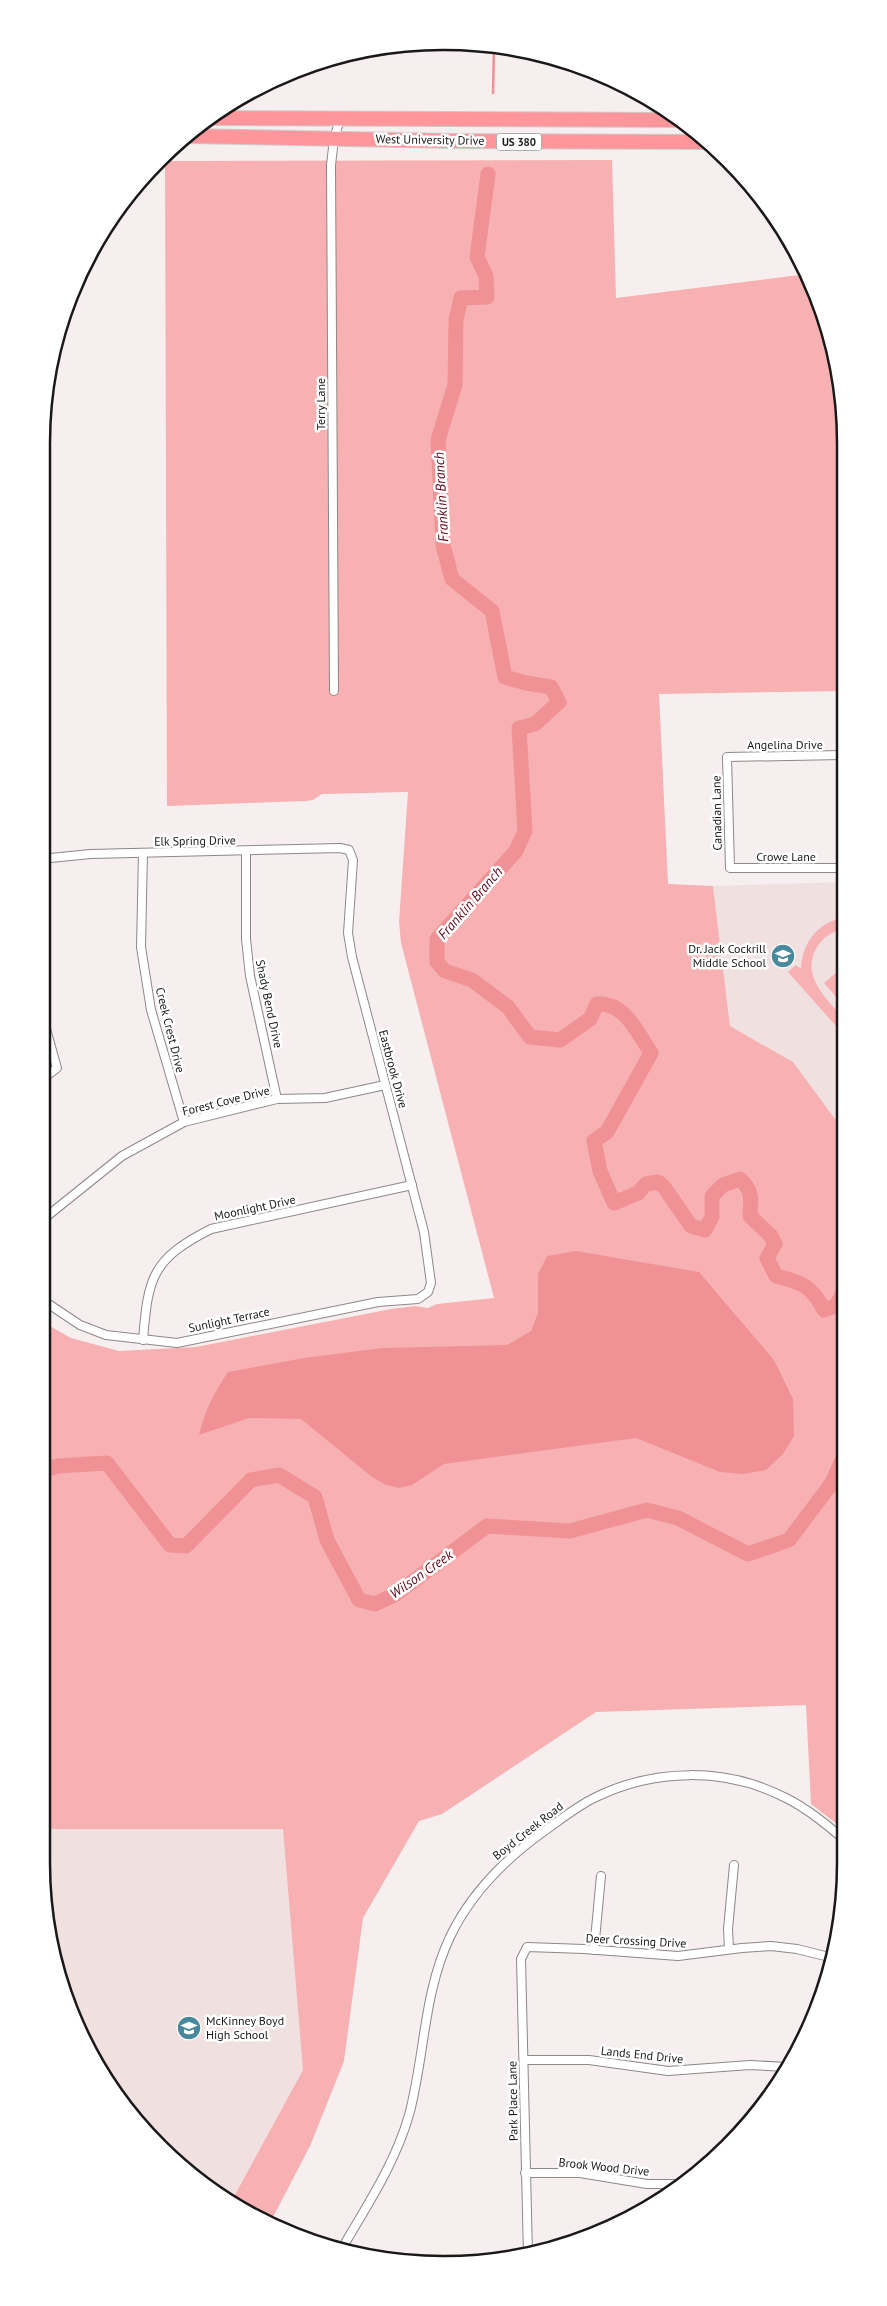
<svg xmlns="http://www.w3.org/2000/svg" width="887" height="2306" font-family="'PT Sans',sans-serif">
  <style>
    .built { fill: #f1e0e0 }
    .green { fill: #f7b1b2 }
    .water { fill: #f09295 }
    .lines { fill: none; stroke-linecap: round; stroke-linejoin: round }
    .stream { stroke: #f09295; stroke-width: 2.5 }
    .river { stroke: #f09295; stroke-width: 15 }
    .minor-casing { stroke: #8e8787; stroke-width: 10 }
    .trunk-casing { stroke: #cdcccc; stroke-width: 16 }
    .minor { stroke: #fff; stroke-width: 8 }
    .trunk { stroke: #fe969c; stroke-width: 14 }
    .labels { text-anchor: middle; stroke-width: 5; stroke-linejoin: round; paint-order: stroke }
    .shield { fill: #fff; stroke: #5f5d5d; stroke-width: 1 }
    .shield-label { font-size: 11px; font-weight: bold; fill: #1a1818 }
    .street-label { font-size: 12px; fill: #1a1818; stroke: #fff }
    .poi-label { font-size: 12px; fill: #1a1818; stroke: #fff; text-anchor: end }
    .water-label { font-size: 14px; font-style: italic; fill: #600b1b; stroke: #fff }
    .rim { fill: none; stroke: #1a1818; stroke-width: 2.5 }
  </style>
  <rect width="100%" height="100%" fill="#f7efef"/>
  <g class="built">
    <path d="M843,882L844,1131L793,1062L730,1026L713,886Z"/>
    <path d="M41,1829H283L303,2070L231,2202L141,2128L95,2063L63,1992L41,1863Z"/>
  </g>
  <g class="green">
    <path d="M612,160L616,298L807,274L842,391L843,691L659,694L668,884L713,886L730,1026L793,1062L844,1131L846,1831L811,1804L806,1705L596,1712L442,1814L419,1821L363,1918L344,2061L310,2146L270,2223L243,2211L231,2202L303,2070L283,1829H41V1321L71,1338L119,1351L196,1347L391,1309L415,1306L428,1308L437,1304L494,1298L401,943L399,922L408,792L322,794L313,800L306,801L167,806L165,161Z"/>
    <path d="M844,917V929C832,931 822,938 816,949C801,977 827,999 844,1019V1035L788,972L796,965L801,969C802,943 817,923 844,917Z"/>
    <path d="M844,966V1006L824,983Z"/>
  </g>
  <path class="water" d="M576,1251L699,1272L774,1360L793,1399L794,1436L783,1454L766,1470L743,1474L720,1472L636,1438L444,1464L412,1485L399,1488L386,1485L372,1477L301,1419L249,1418L199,1435C205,1411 214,1392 228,1372L304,1358L383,1348L507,1345L531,1331L538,1313V1274L547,1256Z"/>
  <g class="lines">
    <path class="stream" d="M493,93L494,46"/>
    <g class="river">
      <path d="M488,174L477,257L486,276L487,297L461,298L456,320L455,385L438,440L443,545L452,579L492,611L505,677L526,683L551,687L559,702L535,724L519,728L525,831L516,851L437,939V962L445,971L472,980L508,1007L530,1037L560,1040L590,1019L597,1004C625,1002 637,1032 651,1053L607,1132L594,1141L600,1171L614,1203L638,1193L646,1184L658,1182L664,1187L691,1226L705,1230L712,1217V1196L723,1185L740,1179C753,1191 751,1199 750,1216L771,1236L775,1244L767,1258L776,1276C801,1282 812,1286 824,1310L836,1306L844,1291"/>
      <path d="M41,1471L58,1466L107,1463L170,1545L186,1546L251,1480L279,1475L315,1497L327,1540L359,1600L375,1604L396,1594L487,1526L570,1531L647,1510L678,1518L748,1554L789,1540L832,1483L845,1453"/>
    </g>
    <g class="minor-casing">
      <g id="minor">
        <path d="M334,691L331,165L334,139L340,119"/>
        <path d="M843,755L727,757L730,868H843"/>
        <path d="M246,852V939L250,976L277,1099"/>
        <path d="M143,853L141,947L151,1010L184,1122"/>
        <path d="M41,859L90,854L340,848L349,850L353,860L348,933L352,957L424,1232L431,1283L428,1292L418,1299L378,1302L177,1343L106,1335L80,1325L41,1299"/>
        <path d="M41,1011L57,1068L41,1080"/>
        <path d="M41,1221L122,1156L184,1122L277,1099L325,1098L385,1085"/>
        <path d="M143,1340C148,1277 152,1259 211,1229L412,1185"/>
        <path d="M729,1949L728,1929L734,1865"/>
        <path d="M594,1950L601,1876"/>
        <path d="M524,2060H589L668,2071L750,2065L788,2067"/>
        <path d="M525,2173H580L647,2184H681"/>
        <path d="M341,2250C366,2207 395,2164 409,2115C425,2056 423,1994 450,1937C471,1893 504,1860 543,1832C560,1820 576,1807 594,1798C654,1768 726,1767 786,1798C808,1809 827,1825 846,1841"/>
        <path d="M528,2255L521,1959L527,1947L584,1949L678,1956L742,1948L771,1946L797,1949L833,1958"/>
      </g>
    </g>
    <g class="trunk-casing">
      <g id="trunk">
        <path d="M211,118L679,120"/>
        <path d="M186,136L454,141L705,142"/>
      </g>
    </g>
    <use href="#minor" class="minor"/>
    <use href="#trunk" class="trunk"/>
  </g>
  <defs>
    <g id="school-disc" transform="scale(1.25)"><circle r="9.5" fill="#47889b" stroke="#fff"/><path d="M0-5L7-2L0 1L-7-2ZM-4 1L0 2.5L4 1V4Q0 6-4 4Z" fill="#fff"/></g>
  </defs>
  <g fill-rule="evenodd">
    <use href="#school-disc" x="783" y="956"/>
    <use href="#school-disc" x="189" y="2028"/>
  </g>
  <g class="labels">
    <rect class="shield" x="496.5" y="133.5" width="45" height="17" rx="4"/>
    <g class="shield-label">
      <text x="519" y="146">US 380</text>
    </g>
    <g class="street-label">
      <text transform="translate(430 140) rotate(1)" y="4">West University Drive</text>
      <text transform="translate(321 404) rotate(-90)" y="4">Terry Lane</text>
      <text x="785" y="749">Angelina Drive</text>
      <text transform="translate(717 813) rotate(-91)" y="4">Canadian Lane</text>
      <text transform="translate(195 841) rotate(-1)" y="4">Elk Spring Drive</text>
      <text x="786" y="861">Crowe Lane</text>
      <text transform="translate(269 1004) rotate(78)" y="4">Shady Bend Drive</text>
      <text transform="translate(170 1030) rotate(76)" y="4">Creek Crest Drive</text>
      <text transform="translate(393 1069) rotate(75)" y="4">Eastbrook Drive</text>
      <text transform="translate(226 1101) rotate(-14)" y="4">Forest Cove Drive</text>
      <text transform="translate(255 1208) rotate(-12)" y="4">Moonlight Drive</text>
      <text transform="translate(229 1320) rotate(-12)" y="4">Sunlight Terrace</text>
      <text transform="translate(528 1831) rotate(-38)" y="4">Boyd Creek Road</text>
      <text transform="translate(636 1941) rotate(3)" y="4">Deer Crossing Drive</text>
      <text transform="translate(642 2055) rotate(6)" y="4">Lands End Drive</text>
      <text transform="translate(513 2101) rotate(-91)" y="4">Park Place Lane</text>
      <text transform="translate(604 2167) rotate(6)" y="4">Brook Wood Drive</text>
    </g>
    <g class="poi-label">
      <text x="766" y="953">Dr. Jack Cockrill<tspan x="766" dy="14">Middle School</tspan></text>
      <text x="206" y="2025" text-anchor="start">McKinney Boyd<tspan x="206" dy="14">High School</tspan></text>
    </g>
    <g class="water-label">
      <text transform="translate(441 497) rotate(-93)" y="5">Franklin Branch</text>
      <text transform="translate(470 903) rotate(-49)" y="5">Franklin Branch</text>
      <text transform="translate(421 1574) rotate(-35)" y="5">Wilson Creek</text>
    </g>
  </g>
  <path d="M0 0H887V2306H0ZM443 50H444A393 393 0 0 1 837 443V1863A393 393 0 0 1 444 2256H443A393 393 0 0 1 50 1863V443A393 393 0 0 1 443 50Z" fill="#fff" fill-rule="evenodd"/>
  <path class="rim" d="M443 50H444A393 393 0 0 1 837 443V1863A393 393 0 0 1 444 2256H443A393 393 0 0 1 50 1863V443A393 393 0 0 1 443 50Z"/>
</svg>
